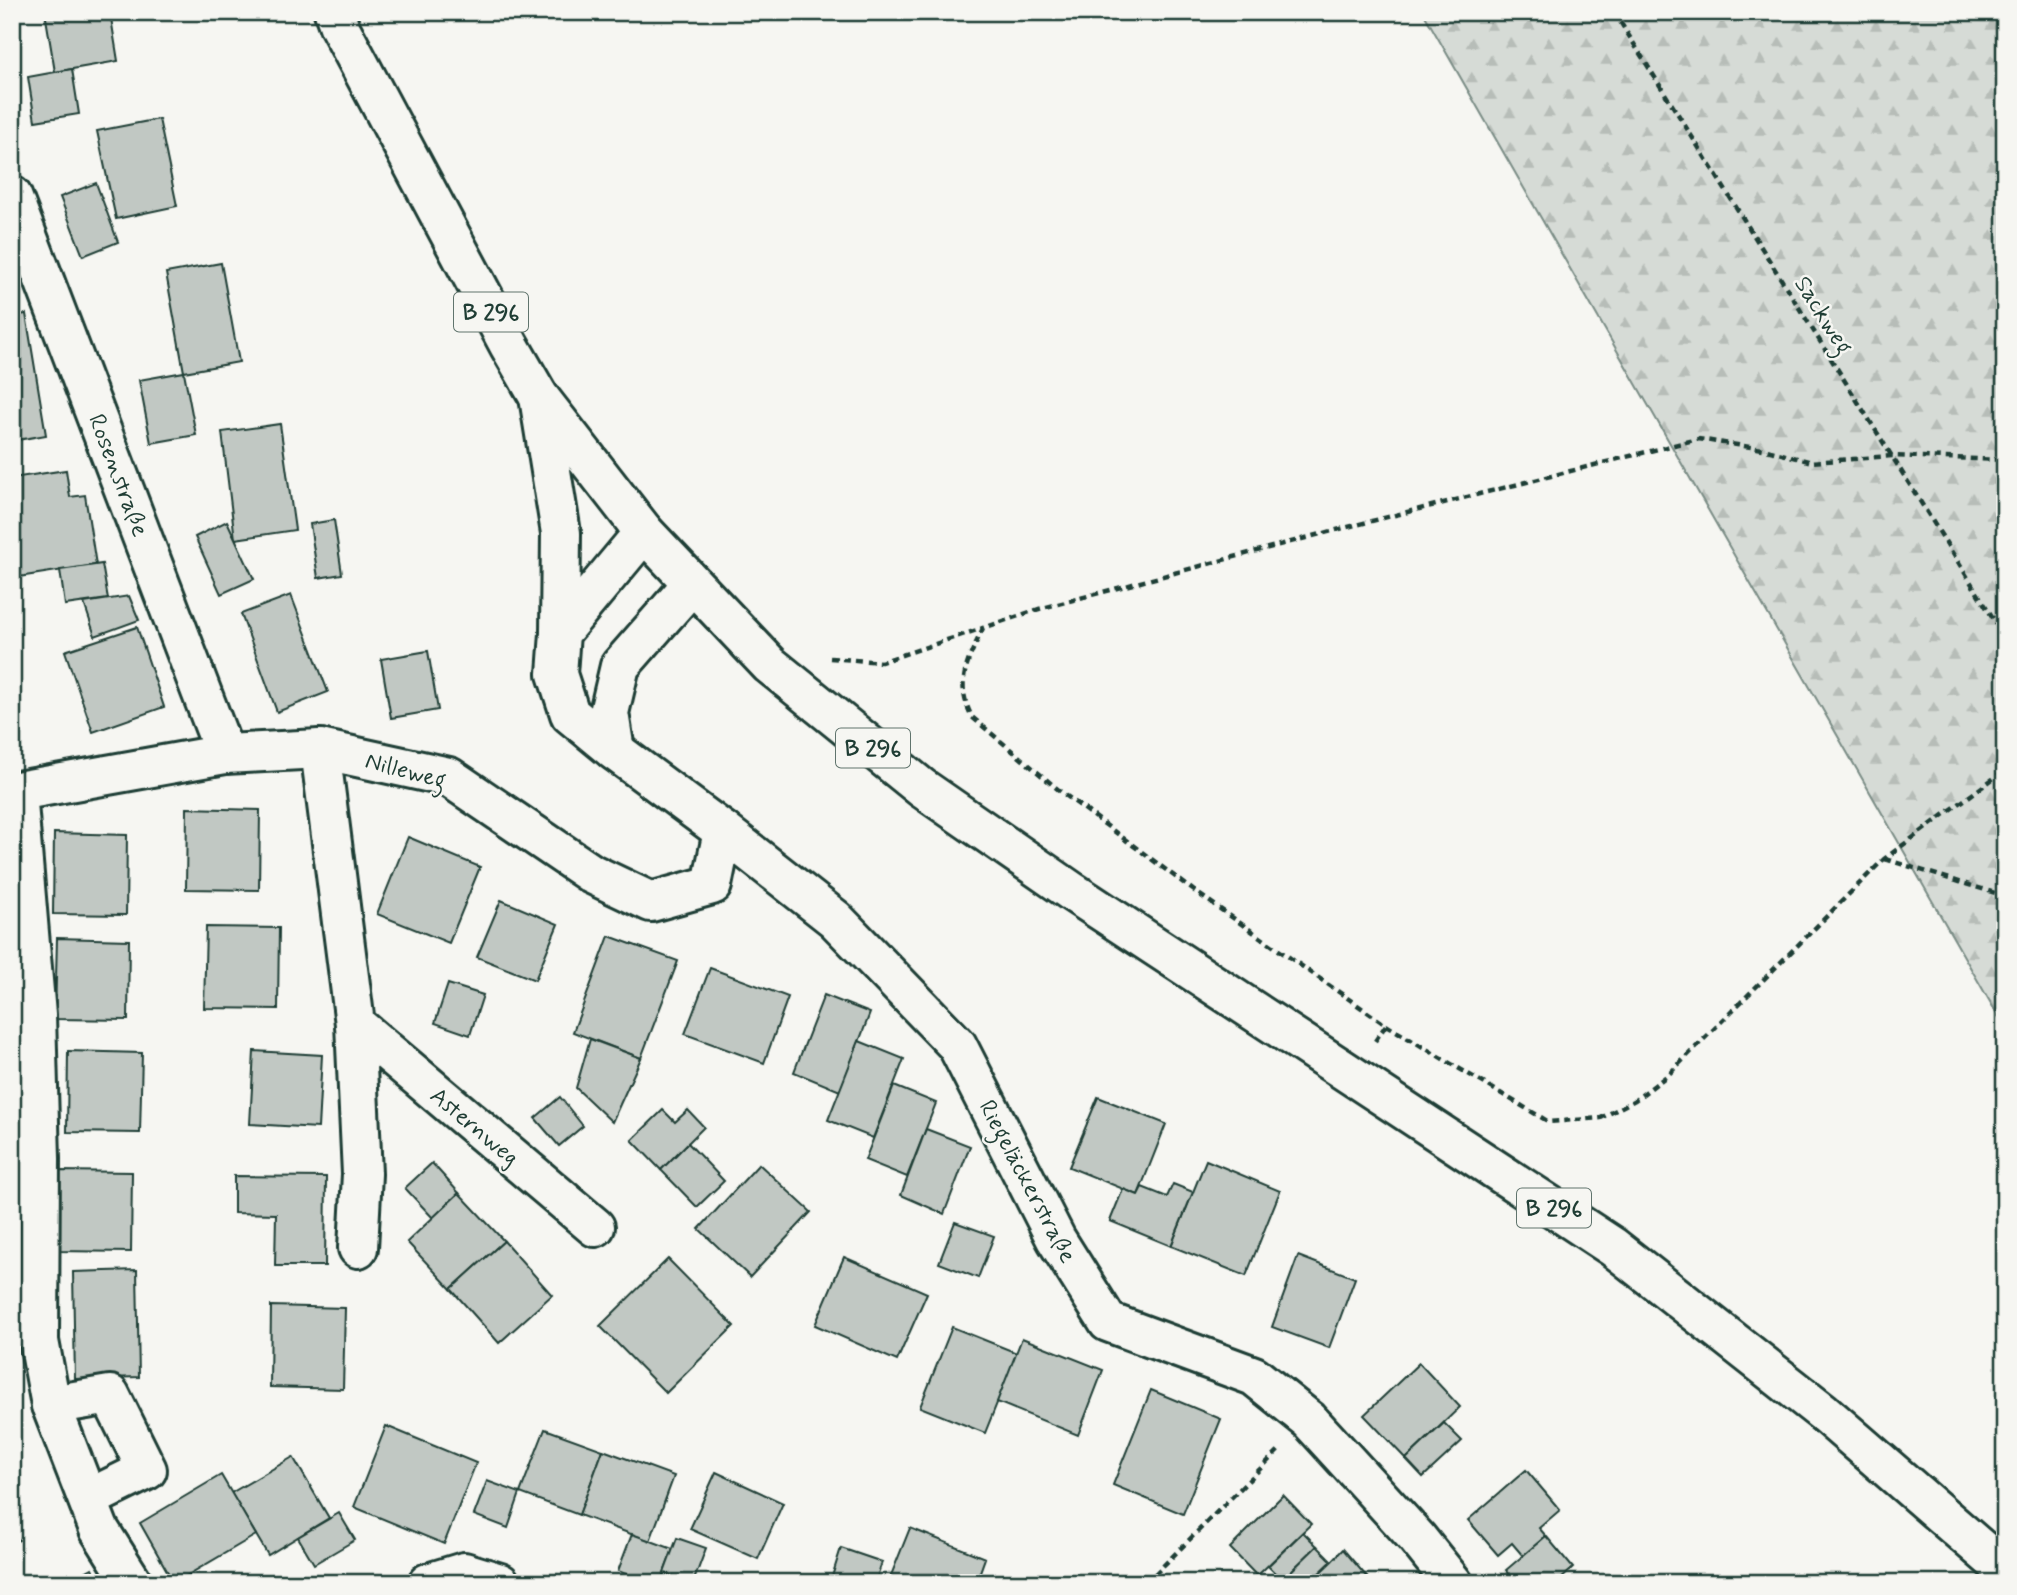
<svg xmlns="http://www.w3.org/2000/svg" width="2017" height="1595" font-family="Mynerve,sans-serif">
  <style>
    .forest { fill: url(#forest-firs); stroke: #7a8c85; stroke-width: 2 }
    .building { fill: #c1c8c3; stroke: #1f3d34; stroke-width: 2 }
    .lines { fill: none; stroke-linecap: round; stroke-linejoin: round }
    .minor-casing { stroke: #1f3d34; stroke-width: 44 }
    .major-casing { stroke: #1f3d34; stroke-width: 44 }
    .path { stroke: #1f3d34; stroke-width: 4.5; stroke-dasharray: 7 5; stroke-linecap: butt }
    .minor { stroke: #f6f6f2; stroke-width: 38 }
    .major { stroke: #f6f6f2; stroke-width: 38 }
    .labels { text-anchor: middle; stroke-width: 5; stroke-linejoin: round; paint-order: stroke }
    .shield { fill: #f6f6f2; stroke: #60746d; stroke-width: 2 }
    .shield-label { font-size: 23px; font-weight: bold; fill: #1f3d34 }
    .street-label { font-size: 24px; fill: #1f3d34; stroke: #f6f6f2 }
  </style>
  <defs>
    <pattern id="forest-firs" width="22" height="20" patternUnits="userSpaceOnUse" patternTransform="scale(1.75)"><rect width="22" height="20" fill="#d6dbd6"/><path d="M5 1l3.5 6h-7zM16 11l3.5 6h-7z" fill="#b7bdb8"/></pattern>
  </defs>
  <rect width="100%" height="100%" fill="#f6f6f2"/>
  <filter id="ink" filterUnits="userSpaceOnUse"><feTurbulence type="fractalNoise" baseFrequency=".0143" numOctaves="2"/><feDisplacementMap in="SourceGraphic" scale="14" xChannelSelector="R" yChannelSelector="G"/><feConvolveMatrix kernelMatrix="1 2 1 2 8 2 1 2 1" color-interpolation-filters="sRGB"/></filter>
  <g filter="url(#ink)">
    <path class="forest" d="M1423,12H2005V1028Z"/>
    <g class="building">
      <path d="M45,12H110L118,61L55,72Z"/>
      <path d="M72,69L79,114L35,121L28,77Z"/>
      <path d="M159,119L177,206L116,219L97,131Z"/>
      <path d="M96,183L118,242L83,256L60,197Z"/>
      <path d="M221,263L239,362L184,372L166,273Z"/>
      <path d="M26,314L46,435L12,441V316Z"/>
      <path d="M184,372L196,435L151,443L139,380Z"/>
      <path d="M280,424L295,530L235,539L222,432Z"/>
      <path d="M66,470L70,497L85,495L96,565L12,578V478Z"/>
      <path d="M334,520L342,574L318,578L310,524Z"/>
      <path d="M227,521L254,579L221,594L195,537Z"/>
      <path d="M102,564L108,599L65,605L60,570Z"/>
      <path d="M291,595L328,692L277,712L241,614Z"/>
      <path d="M129,596L139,620L95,636L84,603Z"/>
      <path d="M137,627L164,707L93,732L65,651Z"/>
      <path d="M428,651L438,710L391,718L381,659Z"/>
      <path d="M12,696L19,745L12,746Z"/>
      <path d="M187,808L260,810L259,890L186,889Z"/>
      <path d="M54,833L127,835L126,915L53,914Z"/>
      <path d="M408,837L480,867L449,943L377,914Z"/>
      <path d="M501,900L558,924L535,980L477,957Z"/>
      <path d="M206,927L279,928L278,1009L204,1008Z"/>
      <path d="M609,936L678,961L641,1058L573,1032Z"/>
      <path d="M57,938L129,940L128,1020L55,1019Z"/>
      <path d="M710,968L788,997L764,1063L685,1034Z"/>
      <path d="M448,984L483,995L470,1035L435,1023Z"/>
      <path d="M824,995L870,1013L840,1091L794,1072Z"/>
      <path d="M590,1039L641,1058L612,1122L576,1088Z"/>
      <path d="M859,1041L904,1059L873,1138L828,1120Z"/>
      <path d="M68,1051L142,1053L140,1133L67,1132Z"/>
      <path d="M254,1051L322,1055L318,1128L250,1124Z"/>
      <path d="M894,1086L936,1103L907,1177L865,1160Z"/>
      <path d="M560,1097L583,1126L559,1146L535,1118Z"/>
      <path d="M1098,1097L1166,1124L1138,1195L1069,1167Z"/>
      <path d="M663,1110L675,1122L688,1110L704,1127L661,1170L632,1140Z"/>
      <path d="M926,1129L970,1146L944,1214L901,1195Z"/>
      <path d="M688,1143L724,1181L697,1207L661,1170Z"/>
      <path d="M1206,1160L1280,1191L1246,1276L1171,1246Z"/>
      <path d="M432,1163L459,1193L433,1218L405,1188Z"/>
      <path d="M759,1164L811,1212L750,1277L699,1229Z"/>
      <path d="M59,1171L132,1172L131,1252L57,1251Z"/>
      <path d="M234,1176L326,1177L325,1266H275L276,1214L234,1213Z"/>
      <path d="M1173,1184L1193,1192L1171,1246L1110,1221L1123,1189L1138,1195L1142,1187L1167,1197Z"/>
      <path d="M459,1193L504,1241L451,1289L407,1242Z"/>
      <path d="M955,1222L994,1236L978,1278L939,1263Z"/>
      <path d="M504,1241L552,1295L499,1343L451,1289Z"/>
      <path d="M1298,1256L1355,1278L1329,1348L1272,1327Z"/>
      <path d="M844,1257L927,1293L897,1361L815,1325Z"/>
      <path d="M668,1259L734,1326L666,1393L600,1326Z"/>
      <path d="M137,1270L139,1377L75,1379L73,1272Z"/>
      <path d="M271,1306L345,1308L343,1389L270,1387Z"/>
      <path d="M952,1327L1017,1353L985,1433L920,1407Z"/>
      <path d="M1022,1338L1103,1370L1078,1435L997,1402Z"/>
      <path d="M1419,1363L1460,1407L1406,1459L1364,1415Z"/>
      <path d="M1151,1390L1221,1419L1183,1514L1113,1485Z"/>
      <path d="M1444,1423L1462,1441L1423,1477L1406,1459Z"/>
      <path d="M386,1426L476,1463L444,1544L354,1507Z"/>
      <path d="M545,1429L603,1450L579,1515L520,1493Z"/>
      <path d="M603,1450L674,1476L650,1541L579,1515Z"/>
      <path d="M293,1457L329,1518L268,1555L231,1493Z"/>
      <path d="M1526,1470L1560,1510L1539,1528L1546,1536L1523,1556L1512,1543L1498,1555L1468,1520Z"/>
      <path d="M716,1472L783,1503L758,1559L690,1529Z"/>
      <path d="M221,1475L256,1535L174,1583L140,1523Z"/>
      <path d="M487,1481L520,1493L508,1528L474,1515Z"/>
      <path d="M1283,1495L1311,1524L1257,1576L1230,1548Z"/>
      <path d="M339,1513L355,1540L314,1564L298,1537Z"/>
      <path d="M12,1527L19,1540L12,1543Z"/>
      <path d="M910,1528L985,1558L976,1583H888Z"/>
      <path d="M1303,1532L1317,1546L1282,1580L1268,1566Z"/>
      <path d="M632,1534L673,1549L660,1583H649L618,1571Z"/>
      <path d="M1546,1536L1573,1568L1557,1583H1517L1506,1570Z"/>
      <path d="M677,1538L706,1548L693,1583L664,1573Z"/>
      <path d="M1317,1546L1332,1561L1309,1583H1285L1282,1580Z"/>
      <path d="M841,1548L882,1562L875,1583H830Z"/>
      <path d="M1343,1549L1372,1583H1309L1332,1561Z"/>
      <path d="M92,1568L100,1583H65Z"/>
    </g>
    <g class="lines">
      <g class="minor-casing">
        <g id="minor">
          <path d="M12,196L225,754"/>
          <path d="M539,397L561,533L560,633"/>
          <path d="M644,532L560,633L557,674L570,714L615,751L723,831L835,919L957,1045L1056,1239L1108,1322L1254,1376L1309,1420L1417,1538L1453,1583"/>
          <path d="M320,749L355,1024L595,1227"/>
          <path d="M615,751L609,713L620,666L692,584"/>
          <path d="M12,792L225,754L320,749L449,777L592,874L651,902L712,885L723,831"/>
          <path d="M17,792L36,1015L40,1159L39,1341L51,1405L99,1529L133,1583"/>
          <path d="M355,1024L362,1174L358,1248"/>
          <path d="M51,1405L110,1395L147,1470L88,1499"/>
          <path d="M428,1583L464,1572L500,1583"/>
        </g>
      </g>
      <g class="major-casing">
        <path id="major" d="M334,12L339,26L509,345L539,397L644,532L770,665L922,788L1071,891L1613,1247L1823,1412L2005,1570"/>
      </g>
      <g class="path">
        <path d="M1614,12L2005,637"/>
        <path d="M830,658L881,662L983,628"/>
        <path d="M1885,859L2005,896"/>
        <path d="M1386,1025L1549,1122L1601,1118L1635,1100L1668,1075L1884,859L2005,770"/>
        <path d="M1375,1041L1386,1025L1193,890L1060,791L972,717C954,682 968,661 983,628L1039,609L1332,531L1698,439L1763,449L1812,462L1892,456L2005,460"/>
        <path d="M1146,1583L1279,1450"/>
      </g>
      <use href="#minor" class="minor"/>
      <use href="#major" class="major"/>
    </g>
  </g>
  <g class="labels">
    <g class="shield">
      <rect x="454" y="292.5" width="74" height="39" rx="5"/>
      <rect x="836" y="728.5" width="74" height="39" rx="5"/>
      <rect x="1517" y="1188.5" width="74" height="39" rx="5"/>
    </g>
    <g class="shield-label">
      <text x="491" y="320">B 296</text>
      <text x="873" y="756">B 296</text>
      <text x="1554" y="1216">B 296</text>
    </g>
    <g class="street-label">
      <text transform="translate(1824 315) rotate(58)" y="8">Sackweg</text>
      <text transform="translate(119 475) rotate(69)" y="8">Rosenstraße</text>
      <text transform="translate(406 770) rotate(15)" y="8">Nilleweg</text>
      <text transform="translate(475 1126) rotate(40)" y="8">Asternweg</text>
      <text transform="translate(1028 1181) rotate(62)" y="8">Riegeläckerstraße</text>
    </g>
  </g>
  <rect width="2017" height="1595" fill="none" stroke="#f6f6f2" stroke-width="42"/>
  <rect x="21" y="21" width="1975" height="1553" fill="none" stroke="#1f3d34" stroke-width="2.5" filter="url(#ink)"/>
</svg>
